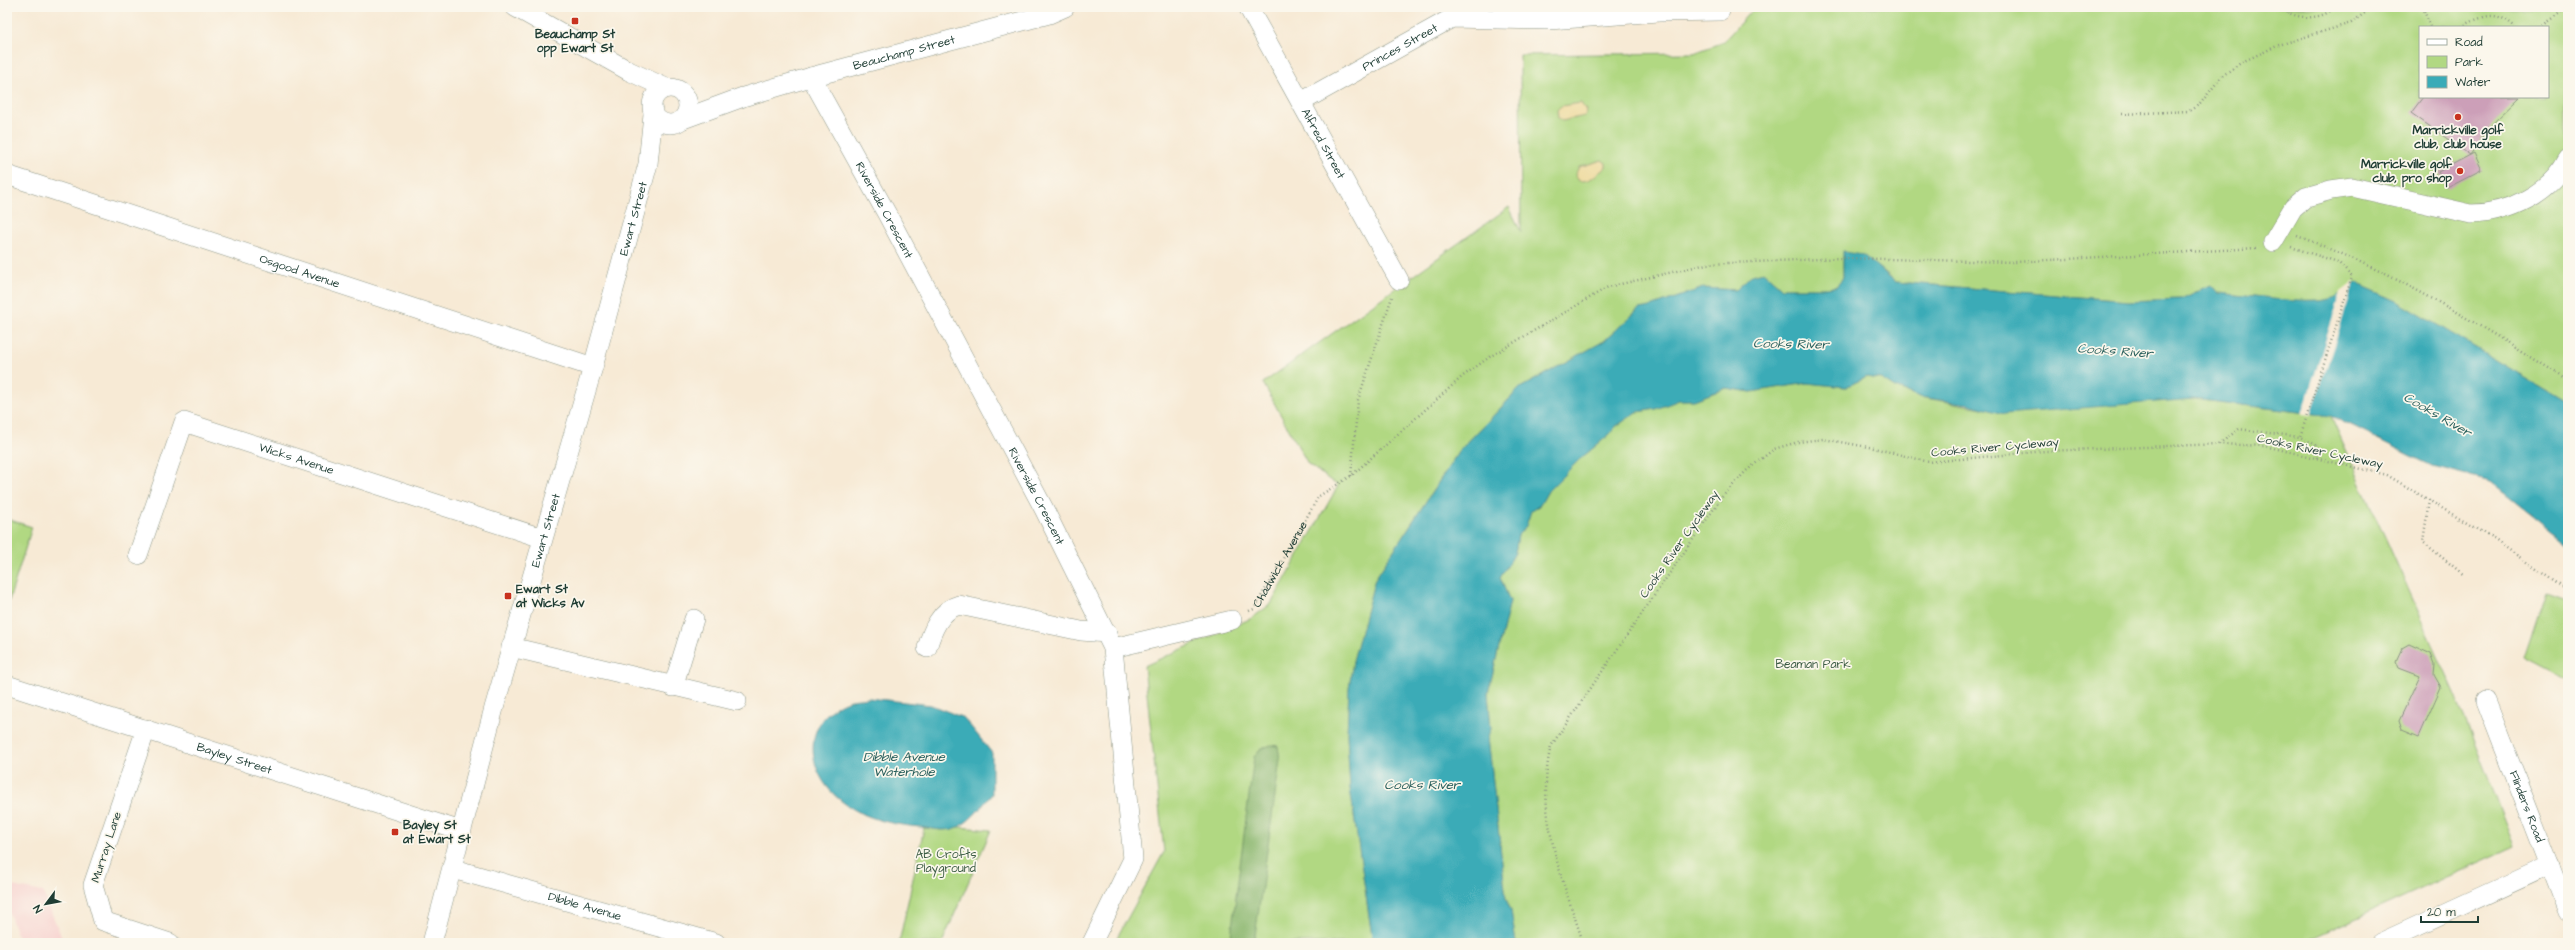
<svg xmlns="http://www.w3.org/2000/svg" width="2575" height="950" font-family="'Architects Daughter',sans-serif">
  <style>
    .built { fill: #f7d0cd }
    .green { fill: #b1d882; stroke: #688a5b; fill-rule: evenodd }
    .forest { fill: #8cb870; stroke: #567a52 }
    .sand { fill: #eeda9e; stroke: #868c69 }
    .water { fill: #3aabb7; stroke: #2c7476 }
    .pier { fill: #f7ead5 }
    .building { fill: #cc9fb8 }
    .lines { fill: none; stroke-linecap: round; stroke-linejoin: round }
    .minor-casing { stroke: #8b9484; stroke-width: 20 }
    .path { stroke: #8b9484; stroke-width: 2.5; stroke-dasharray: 1 3; stroke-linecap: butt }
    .minor { stroke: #fff; stroke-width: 19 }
    .poi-dot { fill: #c8321e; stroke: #fbf7ec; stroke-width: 1.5 }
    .labels { text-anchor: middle; stroke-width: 3.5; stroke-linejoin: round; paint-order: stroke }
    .poi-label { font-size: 12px; font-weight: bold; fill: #1f3d34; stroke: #fbf7ec }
    .street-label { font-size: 12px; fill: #1f3d34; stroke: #fbf7ec }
    .park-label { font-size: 12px; fill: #3c5c44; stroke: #fbf7ec }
    .water-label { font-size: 13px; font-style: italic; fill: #275e5b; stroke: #fbf7ec }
  </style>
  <rect width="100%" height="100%" fill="#fbf7ec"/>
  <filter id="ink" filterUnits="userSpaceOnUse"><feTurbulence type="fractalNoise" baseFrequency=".025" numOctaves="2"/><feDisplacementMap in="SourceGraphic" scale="8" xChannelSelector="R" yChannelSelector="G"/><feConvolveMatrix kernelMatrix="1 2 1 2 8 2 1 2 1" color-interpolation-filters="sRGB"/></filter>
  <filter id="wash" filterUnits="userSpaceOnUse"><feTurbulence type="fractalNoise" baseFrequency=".012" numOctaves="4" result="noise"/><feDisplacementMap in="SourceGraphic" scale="16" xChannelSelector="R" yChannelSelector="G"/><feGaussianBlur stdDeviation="0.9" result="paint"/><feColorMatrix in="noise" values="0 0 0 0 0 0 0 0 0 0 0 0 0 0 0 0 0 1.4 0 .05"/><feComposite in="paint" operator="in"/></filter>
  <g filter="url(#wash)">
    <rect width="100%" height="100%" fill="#f7ead5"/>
    <path class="built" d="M7,885L43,892L64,943H20L7,907Z"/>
    <g class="green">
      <path d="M1751,7H2568V403L2397,301L2356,283C2349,290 2338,298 2328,300C2294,305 2251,296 2218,293L2211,285L2181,299L2128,301L1896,282L1885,272L1843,252V277L1838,286L1828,288H1782L1764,272L1751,275L1736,290L1703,288L1651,307L1639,309L1604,341L1520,388L1459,451L1375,579L1353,661L1349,688L1347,734L1350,788L1373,943H1114L1164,852L1144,666L1252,618L1271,604L1338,486L1308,464L1263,383L1509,207L1521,232L1520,55L1694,53L1723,42L1751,11ZM2420,27H2548V97H2420Z"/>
      <path d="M1866,377L1881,379L1895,388L1920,397L1982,408L2194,399L2331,416L2455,694L2515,846L2302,943H1516L1511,911L1506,899L1488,737L1491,729L1488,693L1510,601L1500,578L1515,553L1518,535L1526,526L1531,511L1540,505L1548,491L1580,459L1610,434L1615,427L1637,412L1656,409L1679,400H1694L1726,388L1751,392L1807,383L1846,387Z"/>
      <path d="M7,519L32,527L7,607Z"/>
      <path d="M2546,590L2568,598V680L2524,657Z"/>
      <path d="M959,827L991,830L942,943H899L924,828L942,830Z"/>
    </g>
    <path class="forest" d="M1271,745L1278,746L1280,760L1254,943H1230L1254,757L1260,749Z"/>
    <g class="sand">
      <path d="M1581,103L1587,112L1585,116L1562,121L1558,118L1557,110L1561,106Z"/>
      <path d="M1602,160L1606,163V167C1597,174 1591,182 1579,181L1575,175L1579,167Z"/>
    </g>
    <g class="water">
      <path d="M1843,252L1863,255L1896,282L2128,301L2181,299L2211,285L2218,293C2242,295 2311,306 2330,299C2340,296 2348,290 2356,283L2397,301L2568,403V543L2490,481L2432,466L2331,416L2194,399L2004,414L1969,404L1920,397L1895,388L1881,379L1866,377L1846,387L1807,383L1751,392L1726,388L1694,400H1679L1656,409L1637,412L1615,427L1610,434L1580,459L1548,491L1540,505L1531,511L1526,526L1518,535L1515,553L1500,578L1510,601L1488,693L1491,729L1488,737L1506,899L1511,911L1516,943H1373L1350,788L1347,734L1349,688L1353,661L1375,579L1459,451L1520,388L1604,341L1639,309L1651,307L1703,288L1736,290L1751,275L1764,272L1782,288H1828L1838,286L1843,277Z"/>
      <path d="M869,698L931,705L964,718L992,753V794C983,805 973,819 960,826C949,833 933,829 921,827C892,825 861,818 839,799C806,772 801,721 845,702C852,699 861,699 869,698Z"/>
    </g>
    <path class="pier" d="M2355,281L2311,415L2302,414L2341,292Z"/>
    <g id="blocks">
      <g class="building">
        <path d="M2423,97H2520L2494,122L2470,155L2411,113Z"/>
        <path d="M2474,153L2482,170L2447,188L2438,172Z"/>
        <path d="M2409,644L2431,654L2435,665L2434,675L2441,687L2419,737L2402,730L2399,721L2420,676L2399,668L2396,661L2402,648Z"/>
      </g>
    </g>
  </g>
  <g filter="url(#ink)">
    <use href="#blocks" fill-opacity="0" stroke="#8b9484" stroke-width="1"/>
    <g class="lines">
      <g class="minor-casing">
        <g id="minor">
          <path d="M515,7L629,71L666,88"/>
          <path id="s2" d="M1248,7L1399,280"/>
          <path id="s3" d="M811,77L887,214L1044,509L1113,648L1133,859L1092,943"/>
          <circle cx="670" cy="106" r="18"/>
          <path id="s4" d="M1301,102L1452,18L1549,20L1659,12L1720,11V7"/>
          <path id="s5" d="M683,119L743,97L811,77L1049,14L1065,7"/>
          <path id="s6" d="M7,175L593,367"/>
          <path d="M2273,242L2293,208L2306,197L2331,190L2352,187L2471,214C2509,213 2550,194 2568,159"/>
          <path id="s7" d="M138,555L184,422L542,538"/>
          <path d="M511,647L737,701"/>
          <path d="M927,648C932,631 940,610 959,605L1081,631L1107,633"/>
          <path d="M1113,648L1232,620"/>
          <path id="s8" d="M7,685L461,831"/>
          <path d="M673,687L694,619"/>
          <path id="s9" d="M2486,701L2568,912"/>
          <path d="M146,729L93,885L103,921L170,943"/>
          <path id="s10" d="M453,869L716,943"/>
          <path id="s11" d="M432,943L494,708L593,367L648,164L653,114"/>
          <path d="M2380,943L2550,865"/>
        </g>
      </g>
      <g class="path">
        <path d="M2276,7C2296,18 2316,23 2336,7"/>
        <path d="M2283,7L2289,13"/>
        <path d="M2423,7L2430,27"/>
        <path d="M2461,27C2482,16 2496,9 2515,27"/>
        <path d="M2539,27L2568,7"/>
        <path d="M2122,114L2189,111L2200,104L2222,76L2242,62L2279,45L2351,23L2373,7"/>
        <path d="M2297,236C2394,271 2481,326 2568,380"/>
        <path d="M2291,247L2338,262L2352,277L2300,437"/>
        <path d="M2219,444L2239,429L2300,437L2316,445L2317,459"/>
        <path d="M1351,476L1358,400L1392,297"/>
        <path d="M2429,500L2423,542L2464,575"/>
        <path id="s1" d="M1249,611L1254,609L1319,496L1351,476L1463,376L1491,356L1608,287L1707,264L1843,258L2015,262L2256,248"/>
        <path d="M1581,943V936C1561,876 1535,810 1551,746L1722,497L1746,471L1774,449L1798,442L1823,439L1874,448L1929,462L2045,451L2219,444L2265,446L2387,475L2495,540L2568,591"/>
      </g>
      <use href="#minor" class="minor"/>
    </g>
  </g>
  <g class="poi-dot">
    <rect x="571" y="17" width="8" height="8" rx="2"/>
    <circle cx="2458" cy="117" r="4"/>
    <circle cx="2460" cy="171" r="4"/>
    <rect x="504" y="592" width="8" height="8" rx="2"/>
    <rect x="391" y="828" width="8" height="8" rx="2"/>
  </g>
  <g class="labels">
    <g class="poi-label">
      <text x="575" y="38">Beauchamp St<tspan x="575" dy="14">opp Ewart St</tspan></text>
      <text x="2458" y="134">Marrickville golf<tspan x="2458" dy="14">club, club house</tspan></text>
      <text x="2452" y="168" text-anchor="end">Marrickville golf<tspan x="2452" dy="14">club, pro shop</tspan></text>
      <text x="516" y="593" text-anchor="start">Ewart St<tspan x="516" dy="14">at Wicks Av</tspan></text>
      <text x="403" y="829" text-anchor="start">Bayley St<tspan x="403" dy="14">at Ewart St</tspan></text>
    </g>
    <g class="street-label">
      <text dy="4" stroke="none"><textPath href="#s4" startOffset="113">Princes Street</textPath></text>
      <text dy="4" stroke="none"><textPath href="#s5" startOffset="231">Beauchamp Street</textPath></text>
      <text dy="4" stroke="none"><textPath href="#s2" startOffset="156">Alfred Street</textPath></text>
      <text dy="4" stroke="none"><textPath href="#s3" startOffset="152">Riverside Crescent</textPath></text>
      <text dy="4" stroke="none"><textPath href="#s11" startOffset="752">Ewart Street</textPath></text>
      <text dy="4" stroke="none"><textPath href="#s6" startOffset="308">Osgood Avenue</textPath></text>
      <text transform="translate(1995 447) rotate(-5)" y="4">Cooks River Cycleway</text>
      <text transform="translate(2320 451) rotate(12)" y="4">Cooks River Cycleway</text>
      <text dy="4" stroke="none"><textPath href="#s7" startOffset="259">Wicks Avenue</textPath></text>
      <text dy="4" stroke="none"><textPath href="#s3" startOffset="476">Riverside Crescent</textPath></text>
      <text dy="4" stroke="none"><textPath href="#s11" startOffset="428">Ewart Street</textPath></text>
      <text transform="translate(1679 544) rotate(-55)" y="4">Cooks River Cycleway</text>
      <text dy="4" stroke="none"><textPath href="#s1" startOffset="57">Chadwick Avenue</textPath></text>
      <text dy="4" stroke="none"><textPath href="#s8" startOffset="239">Bayley Street</textPath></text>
      <text dy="4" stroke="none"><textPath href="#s9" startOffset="113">Flinders Road</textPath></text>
      <text transform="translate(106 847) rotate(-72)" y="4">Murray Lane</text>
      <text dy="4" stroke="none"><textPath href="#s10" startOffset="137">Dibble Avenue</textPath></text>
    </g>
    <g class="park-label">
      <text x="1813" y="668">Beaman Park</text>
      <text x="946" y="858">AB Crofts<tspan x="946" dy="14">Playground</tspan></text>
    </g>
    <g class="water-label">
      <text transform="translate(1791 343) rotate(1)" y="5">Cooks River</text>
      <text transform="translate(2115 350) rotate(4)" y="5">Cooks River</text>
      <text transform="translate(2438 414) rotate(30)" y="5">Cooks River</text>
      <text x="904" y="761">Dibble Avenue<tspan x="904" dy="15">Waterhole</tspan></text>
      <text x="1422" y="789">Cooks River</text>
    </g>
  </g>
  <rect width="2575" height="950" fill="none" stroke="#fbf7ec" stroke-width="24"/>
  <rect x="2419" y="26" width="130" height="72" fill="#fbf7ec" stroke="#a3ada2"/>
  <rect x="2427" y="39" width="20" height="6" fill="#ffffff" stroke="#a3ada2"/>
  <text x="2455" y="46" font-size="12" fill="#1f3d34">Road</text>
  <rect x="2427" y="56" width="20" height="12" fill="#b1d882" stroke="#a3ada2"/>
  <text x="2455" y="66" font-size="12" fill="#1f3d34">Park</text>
  <rect x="2427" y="76" width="20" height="12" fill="#3aabb7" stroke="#a3ada2"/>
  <text x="2455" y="86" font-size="12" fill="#1f3d34">Water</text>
  <g transform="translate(46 904) rotate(238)" stroke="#fbf7ec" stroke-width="3" paint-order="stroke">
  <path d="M0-3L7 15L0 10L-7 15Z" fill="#1f3d34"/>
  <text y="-6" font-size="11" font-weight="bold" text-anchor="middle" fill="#1f3d34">N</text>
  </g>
  <path d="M2421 916v6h57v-6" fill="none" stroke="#1f3d34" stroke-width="2"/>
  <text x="2427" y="916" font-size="12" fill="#1f3d34" stroke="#fbf7ec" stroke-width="3" paint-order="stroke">20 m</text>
</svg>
